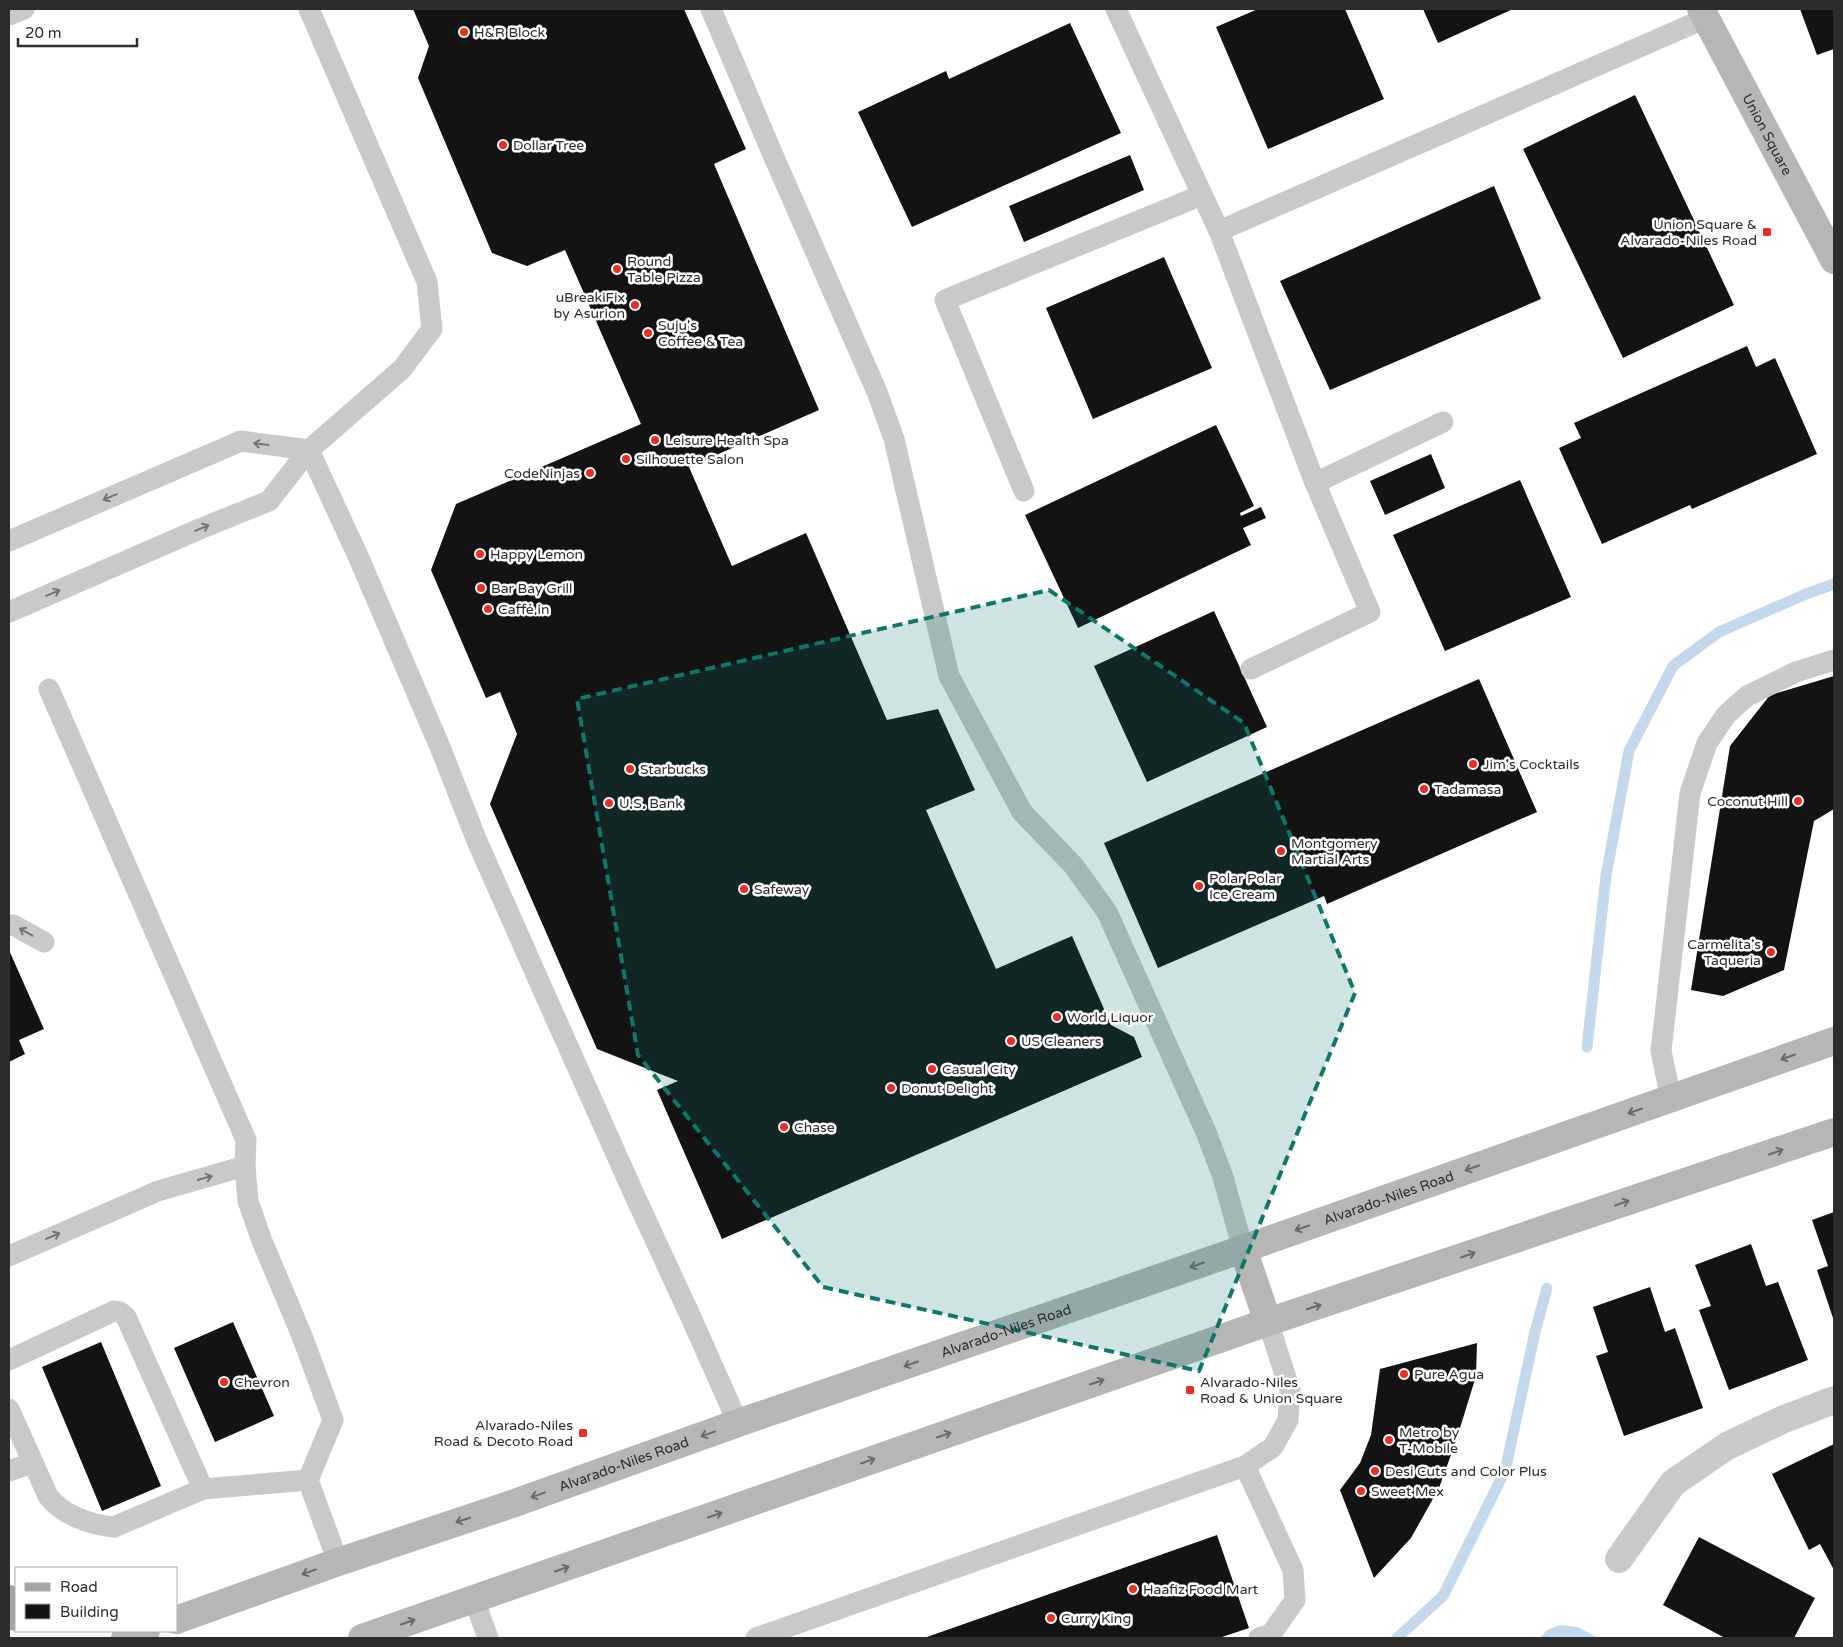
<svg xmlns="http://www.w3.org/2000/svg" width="1843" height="1647" font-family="'Varela Round',sans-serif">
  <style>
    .water { fill: #c4d8ec }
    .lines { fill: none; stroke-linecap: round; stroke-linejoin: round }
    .stream { stroke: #c4d8ec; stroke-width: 11 }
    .building { fill: #131313 }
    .lane { stroke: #c9c9c9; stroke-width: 21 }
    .street { stroke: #c9c9c9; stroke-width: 28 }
    .secondary { stroke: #b6b6b6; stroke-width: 28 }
    .primary { stroke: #a4a4a4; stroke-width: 28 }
    .oneway { stroke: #737373 }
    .oneway2 { stroke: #6a6a6a }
    .marked { fill: #0f766e; fill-opacity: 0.2; stroke: #0f766e; stroke-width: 4; stroke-dasharray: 10 6; stroke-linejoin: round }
    .poi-dot { fill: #eb2d26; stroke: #fff; stroke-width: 2 }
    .labels { text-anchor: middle; stroke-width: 5; stroke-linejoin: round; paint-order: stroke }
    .poi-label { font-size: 14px; fill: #2c2c2c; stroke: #fff; text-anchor: start }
    .street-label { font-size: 14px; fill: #2c2c2c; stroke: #fff }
  </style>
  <rect width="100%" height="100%" fill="#fff"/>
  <path class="water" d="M1560,1625L1578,1627L1598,1638H1540L1547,1630Z"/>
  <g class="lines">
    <g class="stream">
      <path d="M1587,1047L1606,876L1629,751L1673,666L1719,632L1806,594L1834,584"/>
      <path d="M1397,1638L1443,1596L1505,1471L1535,1332L1547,1288"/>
    </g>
  </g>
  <g class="building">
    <path d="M413,9H684L746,149L714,164L819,410L689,467L732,566L806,533L887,720L938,709L975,790L926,810L996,969L1072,936L1111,1025L1134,1037L1142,1057L722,1239L657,1090L678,1081L597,1049L490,804L517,734L500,692L486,698L431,570L456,504L641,424L565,250L527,266L492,253L418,78L429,46Z"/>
    <path d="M1258,9H1345L1384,99L1268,149L1216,27Z"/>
    <path d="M1423,9H1513L1438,43Z"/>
    <path d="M1800,9H1834V49L1817,55Z"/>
    <path d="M1070,23L1121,133L912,227L858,112L946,71L949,79Z"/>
    <path d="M1635,95L1734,305L1623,358L1523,149Z"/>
    <path d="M1130,155L1144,190L1024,242L1009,206Z"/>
    <path d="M1494,186L1541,299L1330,390L1280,281Z"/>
    <path d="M1164,257L1212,368L1093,419L1046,308Z"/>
    <path d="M1747,346L1756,367L1775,358L1817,454L1692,509L1690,505L1602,544L1559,448L1581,438L1574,423Z"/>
    <path d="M1216,425L1254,506L1240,513L1241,516L1261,507L1266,518L1243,528L1251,545L1078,628L1025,515Z"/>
    <path d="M1431,454L1445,488L1385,515L1370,481Z"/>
    <path d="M1520,480L1571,597L1445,651L1393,535Z"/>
    <path d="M1214,611L1267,727L1147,782L1094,666Z"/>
    <path d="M1834,676V809L1814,821L1784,970L1723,996L1691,990L1730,746L1770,695Z"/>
    <path d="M1479,679L1537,812L1327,904L1324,896L1158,968L1104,843Z"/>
    <path d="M9,950L44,1029L19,1040L25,1054L9,1062Z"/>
    <path d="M1834,1212V1321L1817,1270L1828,1266L1812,1220Z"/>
    <path d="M1751,1244L1766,1286L1778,1282L1808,1360L1729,1390L1699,1310L1711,1306L1695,1265Z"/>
    <path d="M1650,1287L1665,1332L1675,1328L1703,1408L1624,1436L1596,1356L1608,1352L1593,1307Z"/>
    <path d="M233,1322L274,1416L215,1442L174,1348Z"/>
    <path d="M101,1342L161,1486L102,1511L42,1367Z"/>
    <path d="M1477,1343L1476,1376L1456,1441L1439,1488L1411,1538L1374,1578L1340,1490L1360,1463L1371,1435L1380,1369Z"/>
    <path d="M1834,1444V1570L1820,1544L1809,1550L1772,1474Z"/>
    <path d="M1217,1535L1249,1628L1219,1638H924Z"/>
    <path d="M1699,1537L1815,1598L1794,1638H1725L1663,1605Z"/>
  </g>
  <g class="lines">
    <g class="lane">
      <path d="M711,9L770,148L877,392L894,439L949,676L1022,812L1073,865L1107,912L1206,1132L1223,1177L1243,1249"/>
      <path d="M1116,9L1219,231L1315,483L1370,612L1251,669"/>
      <path d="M9,15L24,9"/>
      <path d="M1219,231L1706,18"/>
      <path d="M309,450L358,556L440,747L477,841L546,997L634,1194L689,1313L738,1423"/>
      <path d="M1315,483L1443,422"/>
      <path d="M1024,491L945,300L1202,195"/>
      <path d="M9,541L241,441L309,450"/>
      <path d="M9,612L202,528L269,501L309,450L402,369L432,329L427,282L309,9"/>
      <path d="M49,689L246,1140L245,1166L248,1201L262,1241L302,1336L333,1420L308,1480L338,1562"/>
      <path d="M9,925H13L44,942"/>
      <path d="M1671,1099L1661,1051L1690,793L1707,743L1726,715L1747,696L1796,672L1834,660"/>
      <path d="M9,1256L158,1191L245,1166"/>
      <path d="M9,1360L114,1311L120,1312L126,1317L203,1489"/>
      <path d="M9,1409L48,1496C62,1515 91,1525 114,1527L203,1489L308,1480"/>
      <path d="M1245,1466L1293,1570L1295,1600L1271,1634L1259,1638"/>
      <path d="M9,1471L32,1463"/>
      <path d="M474,1599L488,1638"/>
      <path d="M756,1638L1245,1466L1273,1447L1288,1420L1290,1390L1268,1322"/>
    </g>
    <path class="street" d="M1619,1559L1673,1483L1727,1446L1782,1420L1834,1400"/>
    <g class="secondary">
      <path id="s1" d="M1701,9L1834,260"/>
      <path d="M1243,1249L1268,1322"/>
      <path id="s2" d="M176,1620L338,1562L509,1505L738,1423L1243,1249L1834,1041"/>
      <path d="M125,1638L146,1631"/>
      <path d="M362,1638L1268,1322L1834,1132"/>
    </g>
    <path class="primary" d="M9,1599L16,1617"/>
  </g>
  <defs><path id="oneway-shaft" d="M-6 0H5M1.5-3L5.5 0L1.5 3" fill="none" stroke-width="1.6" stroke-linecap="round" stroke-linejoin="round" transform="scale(1.25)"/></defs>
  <g class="oneway">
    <use href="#oneway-shaft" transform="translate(261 444) rotate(-173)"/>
    <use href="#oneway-shaft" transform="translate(110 497) rotate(157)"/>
    <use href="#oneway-shaft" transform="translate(202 528) rotate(-23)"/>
    <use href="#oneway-shaft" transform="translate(53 593) rotate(-23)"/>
    <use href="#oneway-shaft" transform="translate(26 932) rotate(-151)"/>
    <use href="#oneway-shaft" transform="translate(205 1178) rotate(-16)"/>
    <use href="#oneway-shaft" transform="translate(53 1236) rotate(-23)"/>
  </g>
  <g class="oneway2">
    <use href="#oneway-shaft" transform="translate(1788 1057) rotate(161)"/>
    <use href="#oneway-shaft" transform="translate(1635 1111) rotate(161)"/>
    <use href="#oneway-shaft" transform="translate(1776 1152) rotate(-19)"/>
    <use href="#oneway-shaft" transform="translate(1472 1168) rotate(161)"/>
    <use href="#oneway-shaft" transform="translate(1622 1203) rotate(-19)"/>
    <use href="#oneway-shaft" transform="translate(1302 1228) rotate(161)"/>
    <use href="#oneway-shaft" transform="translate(1468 1255) rotate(-19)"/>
    <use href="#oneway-shaft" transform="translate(1197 1265) rotate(161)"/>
    <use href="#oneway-shaft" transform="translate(1314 1307) rotate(-18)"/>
    <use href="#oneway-shaft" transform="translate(911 1364) rotate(161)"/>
    <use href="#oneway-shaft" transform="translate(1097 1382) rotate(-19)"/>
    <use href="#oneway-shaft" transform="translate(708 1434) rotate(160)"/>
    <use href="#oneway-shaft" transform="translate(944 1435) rotate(-19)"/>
    <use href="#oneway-shaft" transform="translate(868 1461) rotate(-19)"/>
    <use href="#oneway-shaft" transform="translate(538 1495) rotate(160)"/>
    <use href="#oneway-shaft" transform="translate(715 1515) rotate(-19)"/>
    <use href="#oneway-shaft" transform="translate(463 1520) rotate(162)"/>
    <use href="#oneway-shaft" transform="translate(562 1569) rotate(-19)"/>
    <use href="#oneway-shaft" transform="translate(309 1572) rotate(160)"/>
    <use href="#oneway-shaft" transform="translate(408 1622) rotate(-19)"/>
  </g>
  <path class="marked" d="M1049,590L1244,723L1355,993L1199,1371L823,1287L638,1055L577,699Z"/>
  <g class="poi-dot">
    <circle cx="464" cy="32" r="5"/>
    <circle cx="503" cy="145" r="5"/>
    <rect x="1762" y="227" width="10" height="10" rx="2.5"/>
    <circle cx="617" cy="269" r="5"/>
    <circle cx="635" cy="305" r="5"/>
    <circle cx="648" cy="333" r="5"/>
    <circle cx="655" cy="440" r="5"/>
    <circle cx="626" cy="459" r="5"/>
    <circle cx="590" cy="473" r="5"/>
    <circle cx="480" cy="554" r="5"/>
    <circle cx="481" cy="588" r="5"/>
    <circle cx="488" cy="609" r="5"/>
    <circle cx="1473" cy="764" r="5"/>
    <circle cx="630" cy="769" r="5"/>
    <circle cx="1424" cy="789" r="5"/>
    <circle cx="1798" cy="801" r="5"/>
    <circle cx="609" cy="803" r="5"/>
    <circle cx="1281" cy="851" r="5"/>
    <circle cx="1199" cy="886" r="5"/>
    <circle cx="744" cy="889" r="5"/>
    <circle cx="1771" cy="952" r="5"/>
    <circle cx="1057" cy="1017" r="5"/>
    <circle cx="1011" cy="1041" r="5"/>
    <circle cx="932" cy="1069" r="5"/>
    <circle cx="891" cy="1088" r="5"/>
    <circle cx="784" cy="1127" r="5"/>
    <circle cx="1404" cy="1374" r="5"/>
    <circle cx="224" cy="1382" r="5"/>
    <rect x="1185" y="1385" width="10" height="10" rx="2.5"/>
    <rect x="578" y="1428" width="10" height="10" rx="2.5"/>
    <circle cx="1389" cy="1440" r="5"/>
    <circle cx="1375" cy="1471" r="5"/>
    <circle cx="1361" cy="1491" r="5"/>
    <circle cx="1133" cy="1589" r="5"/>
    <circle cx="1051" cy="1618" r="5"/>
  </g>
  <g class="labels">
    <g class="poi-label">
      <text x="474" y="37">H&amp;R Block</text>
      <text x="513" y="150">Dollar Tree</text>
      <text x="1757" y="229" text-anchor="end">Union Square &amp;<tspan x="1757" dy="16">Alvarado-Niles Road</tspan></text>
      <text x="627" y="266">Round<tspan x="627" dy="16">Table Pizza</tspan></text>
      <text x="625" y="302" text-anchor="end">uBreakiFix<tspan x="625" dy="16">by Asurion</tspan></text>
      <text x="658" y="330">Suju's<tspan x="658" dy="16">Coffee &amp; Tea</tspan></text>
      <text x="665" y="445">Leisure Health Spa</text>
      <text x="636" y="464">Silhouette Salon</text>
      <text x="580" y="478" text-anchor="end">CodeNinjas</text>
      <text x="490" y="559">Happy Lemon</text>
      <text x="491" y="593">Bar Bay Grill</text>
      <text x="498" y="614">Caffé.in</text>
      <text x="1483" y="769">Jim's Cocktails</text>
      <text x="640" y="774">Starbucks</text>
      <text x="1434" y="794">Tadamasa</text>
      <text x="1788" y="806" text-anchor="end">Coconut Hill</text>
      <text x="619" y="808">U.S. Bank</text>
      <text x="1291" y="848">Montgomery<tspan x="1291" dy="16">Martial Arts</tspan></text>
      <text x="1209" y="883">Polar Polar<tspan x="1209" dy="16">Ice Cream</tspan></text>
      <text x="754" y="894">Safeway</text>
      <text x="1761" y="949" text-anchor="end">Carmelita's<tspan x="1761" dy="16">Taqueria</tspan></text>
      <text x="1067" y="1022">World Liquor</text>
      <text x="1021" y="1046">US Cleaners</text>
      <text x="942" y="1074">Casual City</text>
      <text x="901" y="1093">Donut Delight</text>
      <text x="794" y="1132">Chase</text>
      <text x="1414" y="1379">Pure Agua</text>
      <text x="234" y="1387">Chevron</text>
      <text x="1200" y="1387">Alvarado-Niles<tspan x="1200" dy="16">Road &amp; Union Square</tspan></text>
      <text x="573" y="1430" text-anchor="end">Alvarado-Niles<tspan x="573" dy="16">Road &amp; Decoto Road</tspan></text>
      <text x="1399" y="1437">Metro by<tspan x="1399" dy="16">T-Mobile</tspan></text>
      <text x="1385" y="1476">Desi Cuts and Color Plus</text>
      <text x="1371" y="1496">Sweet Mex</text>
      <text x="1143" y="1594">Haafiz Food Mart</text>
      <text x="1061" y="1623">Curry King</text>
    </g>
    <g class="street-label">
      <text dy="5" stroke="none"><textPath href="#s1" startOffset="142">Union Square</textPath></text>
      <text dy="5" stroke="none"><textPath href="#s2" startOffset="1284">Alvarado-Niles Road</textPath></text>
      <text dy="5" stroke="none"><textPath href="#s2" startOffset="879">Alvarado-Niles Road</textPath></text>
      <text dy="5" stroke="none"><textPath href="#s2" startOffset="474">Alvarado-Niles Road</textPath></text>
    </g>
  </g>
  <rect width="1843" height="1647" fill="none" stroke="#2c2c2c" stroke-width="20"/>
  <rect x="15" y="1567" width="162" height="65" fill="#ffffff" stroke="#ababab"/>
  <rect x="25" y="1583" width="25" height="8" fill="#a4a4a4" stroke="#ababab"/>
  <text x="60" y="1592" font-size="15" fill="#2c2c2c">Road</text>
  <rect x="25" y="1604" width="25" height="15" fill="#131313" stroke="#ababab"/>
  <text x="60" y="1617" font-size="15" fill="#2c2c2c">Building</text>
  <path d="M18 38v8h119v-8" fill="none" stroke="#2c2c2c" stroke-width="2.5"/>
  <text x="25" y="38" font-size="15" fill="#2c2c2c" stroke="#ffffff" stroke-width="4" paint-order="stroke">20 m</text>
</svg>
